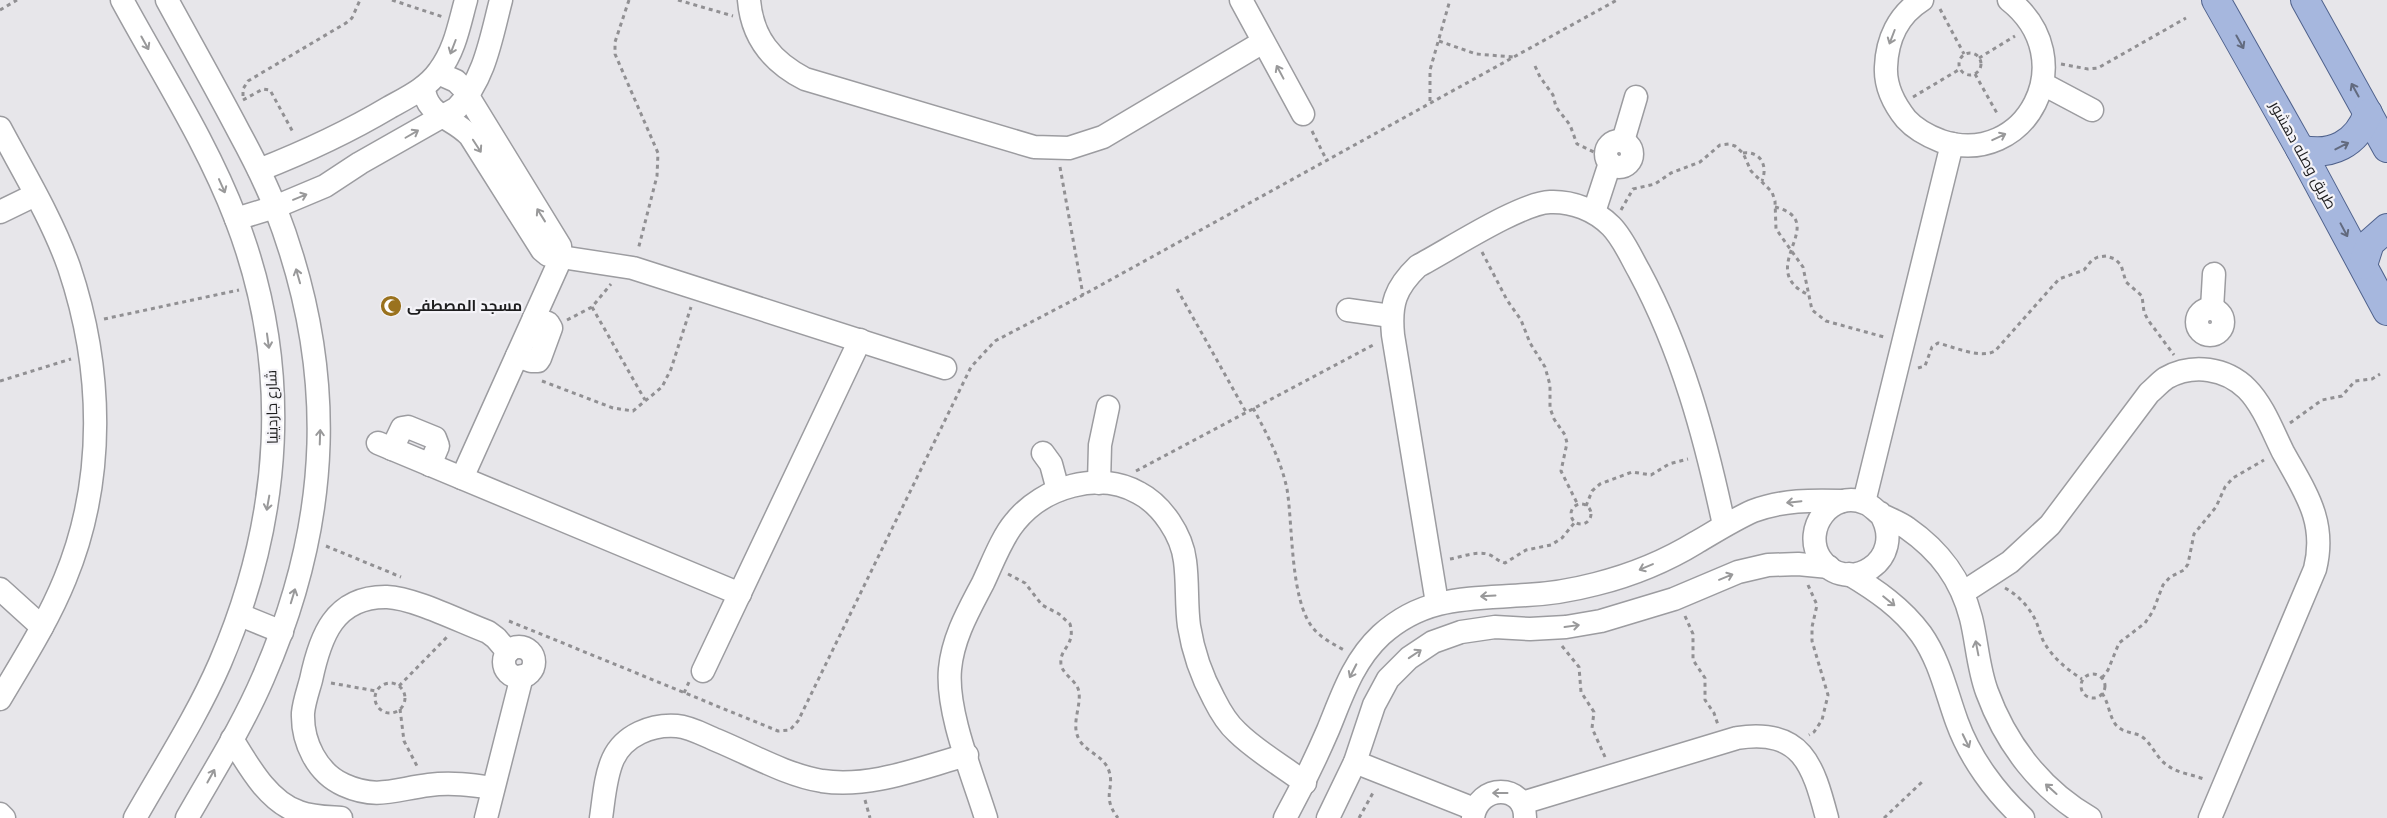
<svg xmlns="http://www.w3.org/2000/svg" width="2387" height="818" font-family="Montserrat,Cairo,sans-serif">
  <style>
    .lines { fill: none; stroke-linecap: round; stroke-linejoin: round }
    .minor-casing { stroke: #9c9ca0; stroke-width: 25 }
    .major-casing { stroke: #50628c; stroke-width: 30 }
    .path { stroke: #919093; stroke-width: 3; stroke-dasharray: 4 4; stroke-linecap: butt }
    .minor { stroke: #fff; stroke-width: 22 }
    .major { stroke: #a6b7de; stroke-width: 28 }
    .oneway { stroke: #99999a }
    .oneway2 { stroke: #626a7e }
    .labels { text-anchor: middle; stroke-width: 4.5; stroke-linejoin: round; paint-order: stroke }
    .street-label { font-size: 15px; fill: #1d1d1e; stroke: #f4f3f8 }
    .poi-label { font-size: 15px; font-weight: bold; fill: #1d1d1e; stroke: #f4f3f8; text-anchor: start }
  </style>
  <rect width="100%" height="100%" fill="#e7e6ea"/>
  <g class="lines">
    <g class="minor-casing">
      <g id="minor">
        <path d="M122,0C161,72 207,143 236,219C293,367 282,519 220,663C197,716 164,767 135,818"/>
        <path d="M167,0C191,44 216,88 239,132C252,156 265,181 275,207C338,369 332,520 263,678C242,727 213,772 187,818"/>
        <path d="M749,0C752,38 772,62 805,79L1034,147L1069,148L1103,137L1263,42"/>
        <path d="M1241,0L1303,114"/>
        <path d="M1922,0C1898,15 1887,40 1886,67C1885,86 1894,104 1906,119C1915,129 1928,136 1941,141C2026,169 2084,59 2009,0"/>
        <path d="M438,73L456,81L463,88L560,246L561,258L462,478"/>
        <path d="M2043,84L2092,110"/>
        <path d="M424,87C425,116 453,117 470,136L542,250L548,255L633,268L945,368"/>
        <path d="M0,128C24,173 52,219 69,267C103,368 106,480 65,579C48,621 23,660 0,699"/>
        <path d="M1623,141L1636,97"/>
        <circle cx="1619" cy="154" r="13"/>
        <path d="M259,170C305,152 348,132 390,107C408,97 427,88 439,71C455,50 459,25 466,0"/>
        <path d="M0,212L35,195"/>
        <path d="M1594,212L1610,163"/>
        <path d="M236,219L275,207L325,186L360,163L457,108C485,79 491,38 501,0"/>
        <path d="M2212,309L2214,274"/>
        <circle cx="2210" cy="322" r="13"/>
        <path d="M1348,310L1391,316"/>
        <path d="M517,356L531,361H538L540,358L551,328L548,323L534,318"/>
        <path d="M378,443L740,594"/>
        <path d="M392,449L402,428L408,427L435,438L438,446L430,465"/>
        <path d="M1043,453L1051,464L1058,490"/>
        <path d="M1099,483L1100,445L1108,407"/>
        <path d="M1864,502L1952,144"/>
        <path d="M1880,513C1909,560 1846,598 1820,558C1802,529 1831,489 1865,503C1871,505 1875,510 1880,514C1889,519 1899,522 1907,528C1940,551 1961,579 1971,618C1977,642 1978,668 1987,692C2006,744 2041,790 2090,818"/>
        <path d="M1849,574C1876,590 1902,608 1921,634C1940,661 1946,692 1957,722C1970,758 1995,792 2023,818"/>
        <path d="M0,589L42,627"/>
        <path d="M1964,592L2010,562L2050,525L2149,393C2155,388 2160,382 2166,378C2193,363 2226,368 2247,389C2263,405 2273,432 2283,452C2305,492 2327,521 2315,569L2210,818"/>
        <path d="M1437,603L1393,335C1390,304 1395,288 1418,266C1447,251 1520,203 1550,202C1572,201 1595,210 1611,226C1623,238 1631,257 1639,271C1682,351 1705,436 1724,525"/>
        <path d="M240,615L282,632"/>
        <circle cx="519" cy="662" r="15"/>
        <path d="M703,671L860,340"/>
        <path d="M232,739C248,765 268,802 299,812C313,817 327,817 341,818"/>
        <path d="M1355,762L1474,809"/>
        <path d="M493,788C472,785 451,782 429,785C396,789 377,800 344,785C317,773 302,742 303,713C304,702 308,691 311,680C320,637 334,596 387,597C414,598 461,622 488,632L496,638L508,652"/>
        <path d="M1522,803L1737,738C1802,728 1813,765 1827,818"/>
        <path d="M0,814L4,818"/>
        <path d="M486,818L522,676"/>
        <path d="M601,818C604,798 605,777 613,759C624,735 652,724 677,726C690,727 704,735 716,740C750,754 786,775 822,781C872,788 919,768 967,755"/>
        <path d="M986,818C973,776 946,712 950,669C953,637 969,610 983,583C992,564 1002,537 1015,522C1043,487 1099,470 1139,493C1162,505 1182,535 1185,561C1188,583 1186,605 1189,626C1193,651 1202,677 1214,699C1219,709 1228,724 1237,732C1256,751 1284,767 1305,783"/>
        <path d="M1285,818C1301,789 1315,760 1328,730C1342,696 1353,661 1381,635C1425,595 1471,599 1526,595C1549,594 1573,590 1596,584C1632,575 1666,561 1697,542C1716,531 1733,520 1753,511C1782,500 1812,500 1842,501"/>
        <path d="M1328,818L1355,762L1374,705L1388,679L1409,658L1433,642L1461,632L1495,627L1530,629L1566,627L1601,621L1674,599L1738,572L1768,565L1798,564L1829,567"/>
        <path d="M1473,818C1478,783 1525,784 1525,817"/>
      </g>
    </g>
    <g class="major-casing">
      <g id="major">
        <path d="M2216,0L2300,149L2387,311"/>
        <path d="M2305,0L2387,148"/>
        <path d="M2300,149C2331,157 2357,144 2368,113"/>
        <path d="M2363,265L2370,243L2387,228"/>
      </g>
    </g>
    <g class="path">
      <path d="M392,0L443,17"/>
      <path d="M629,0L615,42V54L658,153L657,176L638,250"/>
      <path d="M678,0L733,16"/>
      <path d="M1940,9L1964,54"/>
      <path d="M0,10L17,0"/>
      <path d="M1439,41L1476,54L1514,57"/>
      <circle cx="1970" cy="64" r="11"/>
      <path d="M1979,58L2015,36"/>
      <path d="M2061,64L2088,69L2098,68L2186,18"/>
      <path d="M1535,66L1540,77L1553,95L1556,107L1570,125L1577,144L1594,152"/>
      <path d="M1975,74L1998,115"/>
      <path d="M243,96V89L248,81L346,23L352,18L360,0"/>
      <path d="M1913,97L1960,69"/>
      <path d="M243,100L263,89L270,90L294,134"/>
      <path d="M1430,101V70L1450,0"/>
      <path d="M1312,131L1326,159"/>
      <path d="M1743,153C1761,151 1768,166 1762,181"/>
      <path d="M1060,167L1083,295"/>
      <path d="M1775,207C1833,222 1752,269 1809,295"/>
      <path d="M1621,210L1633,189L1655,184L1671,173L1700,162L1720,145L1729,144L1735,146L1743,153L1751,171L1772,192L1775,201L1776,229L1803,267L1812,310L1826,321L1884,337"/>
      <path d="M1482,252L1507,300L1521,320L1530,343L1545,367L1550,385V408L1554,419L1565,435L1567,443L1561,471L1578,505"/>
      <path d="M1177,289L1246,412"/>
      <path d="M592,307L645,400"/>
      <path d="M104,319L239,290"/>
      <path d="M567,320L592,307L611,284"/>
      <path d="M1918,368L1925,366L1932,347L1938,343C1954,347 1980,359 1995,351L2059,279L2084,270L2092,260L2098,257L2106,256L2115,259L2121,265L2126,282L2142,296L2144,312L2148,320L2174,355"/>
      <path d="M0,381L71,359"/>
      <path d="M542,381L613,408L633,411L662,387L671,369L691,307"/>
      <path d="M1253,408C1267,434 1281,460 1287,489C1293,526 1290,600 1313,628C1321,638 1333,644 1344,650"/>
      <path d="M2290,423L2322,400L2342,396L2355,381L2372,379L2380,374"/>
      <path d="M1136,471L1375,344"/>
      <circle cx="1581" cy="514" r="10"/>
      <path d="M1586,506L1592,491L1600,484L1632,472L1651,475L1669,464L1688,459"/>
      <path d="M326,546L401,577"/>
      <path d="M1450,559C1461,557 1476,551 1487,554C1493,555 1497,561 1505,563L1526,550L1551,545L1562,538L1575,522"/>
      <path d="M1008,574L1025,583L1042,605L1059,614L1070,624C1076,646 1059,648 1061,664C1063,676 1077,680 1079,692C1081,709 1070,725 1080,741C1088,753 1104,756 1109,771C1115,789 1101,796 1118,818"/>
      <path d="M1808,585L1817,605L1812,627V641L1828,695L1822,720L1814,732L1809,735"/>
      <path d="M2005,588C2018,595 2028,606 2035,619C2039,627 2040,636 2045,644C2054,659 2068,670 2082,679"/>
      <path d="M1685,616L1693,634V660L1705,678V700L1714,713L1718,725"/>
      <path d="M509,621L778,731L790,730L798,721L971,367L995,341L1083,295L1617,0"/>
      <path d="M1562,646L1579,667L1581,692L1594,712L1592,728L1605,757"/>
      <circle cx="2093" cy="686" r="12"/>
      <path d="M2102,678L2108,670L2119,643L2145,623L2153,611L2163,585L2170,577L2184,570L2188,564L2194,534L2216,507L2225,487L2233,478L2264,460"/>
      <path d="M331,683L376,691"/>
      <circle cx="390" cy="698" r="15"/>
      <path d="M399,686L447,637"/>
      <path d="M684,693L689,682"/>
      <path d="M2102,693C2109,703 2109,716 2116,725C2123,733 2133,732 2141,736C2152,743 2156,758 2167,765C2178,774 2193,774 2206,780"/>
      <path d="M400,709L404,741L417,766"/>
      <path d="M865,800L870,818"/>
      <path d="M1359,818L1374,791"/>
      <path d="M1884,818L1922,782"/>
    </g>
    <use href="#minor" class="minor"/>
    <use href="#major" class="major"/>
  </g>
  <defs><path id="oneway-shaft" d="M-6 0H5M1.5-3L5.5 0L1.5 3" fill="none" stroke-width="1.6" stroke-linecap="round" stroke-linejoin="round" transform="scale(1.25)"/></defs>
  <g class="oneway">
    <use href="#oneway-shaft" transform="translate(1892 37) rotate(111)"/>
    <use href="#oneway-shaft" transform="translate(145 43) rotate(61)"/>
    <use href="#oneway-shaft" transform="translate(453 47) rotate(111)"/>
    <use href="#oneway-shaft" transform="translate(1280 72) rotate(-118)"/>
    <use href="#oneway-shaft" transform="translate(412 134) rotate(-30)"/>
    <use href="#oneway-shaft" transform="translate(1999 137) rotate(-25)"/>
    <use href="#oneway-shaft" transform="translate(477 146) rotate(57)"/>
    <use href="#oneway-shaft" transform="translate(222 186) rotate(66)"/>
    <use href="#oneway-shaft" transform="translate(300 197) rotate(-22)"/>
    <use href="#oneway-shaft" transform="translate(541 215) rotate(-122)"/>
    <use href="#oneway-shaft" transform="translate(298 276) rotate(-106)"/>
    <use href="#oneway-shaft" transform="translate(268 341) rotate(82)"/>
    <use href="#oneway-shaft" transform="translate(320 437) rotate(-88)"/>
    <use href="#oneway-shaft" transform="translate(1794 502) rotate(174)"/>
    <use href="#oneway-shaft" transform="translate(268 503) rotate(100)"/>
    <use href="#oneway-shaft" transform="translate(1646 567) rotate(157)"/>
    <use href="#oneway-shaft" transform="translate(1726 577) rotate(-22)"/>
    <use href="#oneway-shaft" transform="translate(293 596) rotate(-73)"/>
    <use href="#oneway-shaft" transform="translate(1488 596) rotate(177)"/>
    <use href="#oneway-shaft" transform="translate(1889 601) rotate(39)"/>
    <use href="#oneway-shaft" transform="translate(1572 626) rotate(-8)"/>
    <use href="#oneway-shaft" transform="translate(1977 648) rotate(-101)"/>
    <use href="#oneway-shaft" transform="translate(1415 654) rotate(-34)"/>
    <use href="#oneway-shaft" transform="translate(1353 671) rotate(117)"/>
    <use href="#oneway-shaft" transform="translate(1966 741) rotate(64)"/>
    <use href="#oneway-shaft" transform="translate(211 776) rotate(-61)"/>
    <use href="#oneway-shaft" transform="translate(2051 789) rotate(-138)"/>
    <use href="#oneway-shaft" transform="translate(1500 793) rotate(-180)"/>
  </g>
  <g class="oneway2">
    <use href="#oneway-shaft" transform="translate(2240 42) rotate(61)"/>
    <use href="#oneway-shaft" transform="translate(2355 90) rotate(-119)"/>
    <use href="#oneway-shaft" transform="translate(2342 146) rotate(-27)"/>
    <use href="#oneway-shaft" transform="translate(2344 230) rotate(62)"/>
  </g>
  <defs>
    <g id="mosque-disc" transform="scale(1.125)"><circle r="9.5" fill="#9a721e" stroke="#f4f3f8"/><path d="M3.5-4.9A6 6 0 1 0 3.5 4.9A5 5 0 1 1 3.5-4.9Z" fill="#fff"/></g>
  </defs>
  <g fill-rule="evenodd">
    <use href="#mosque-disc" x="391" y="306"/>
  </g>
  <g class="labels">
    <g class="street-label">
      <text transform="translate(2303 155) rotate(61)" y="5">طريق وصله دهشور</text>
      <text transform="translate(272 407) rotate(-91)" y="5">شارع جاردينيا</text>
    </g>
    <g class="poi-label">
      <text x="407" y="311">مسجد المصطفى</text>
    </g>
  </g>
</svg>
